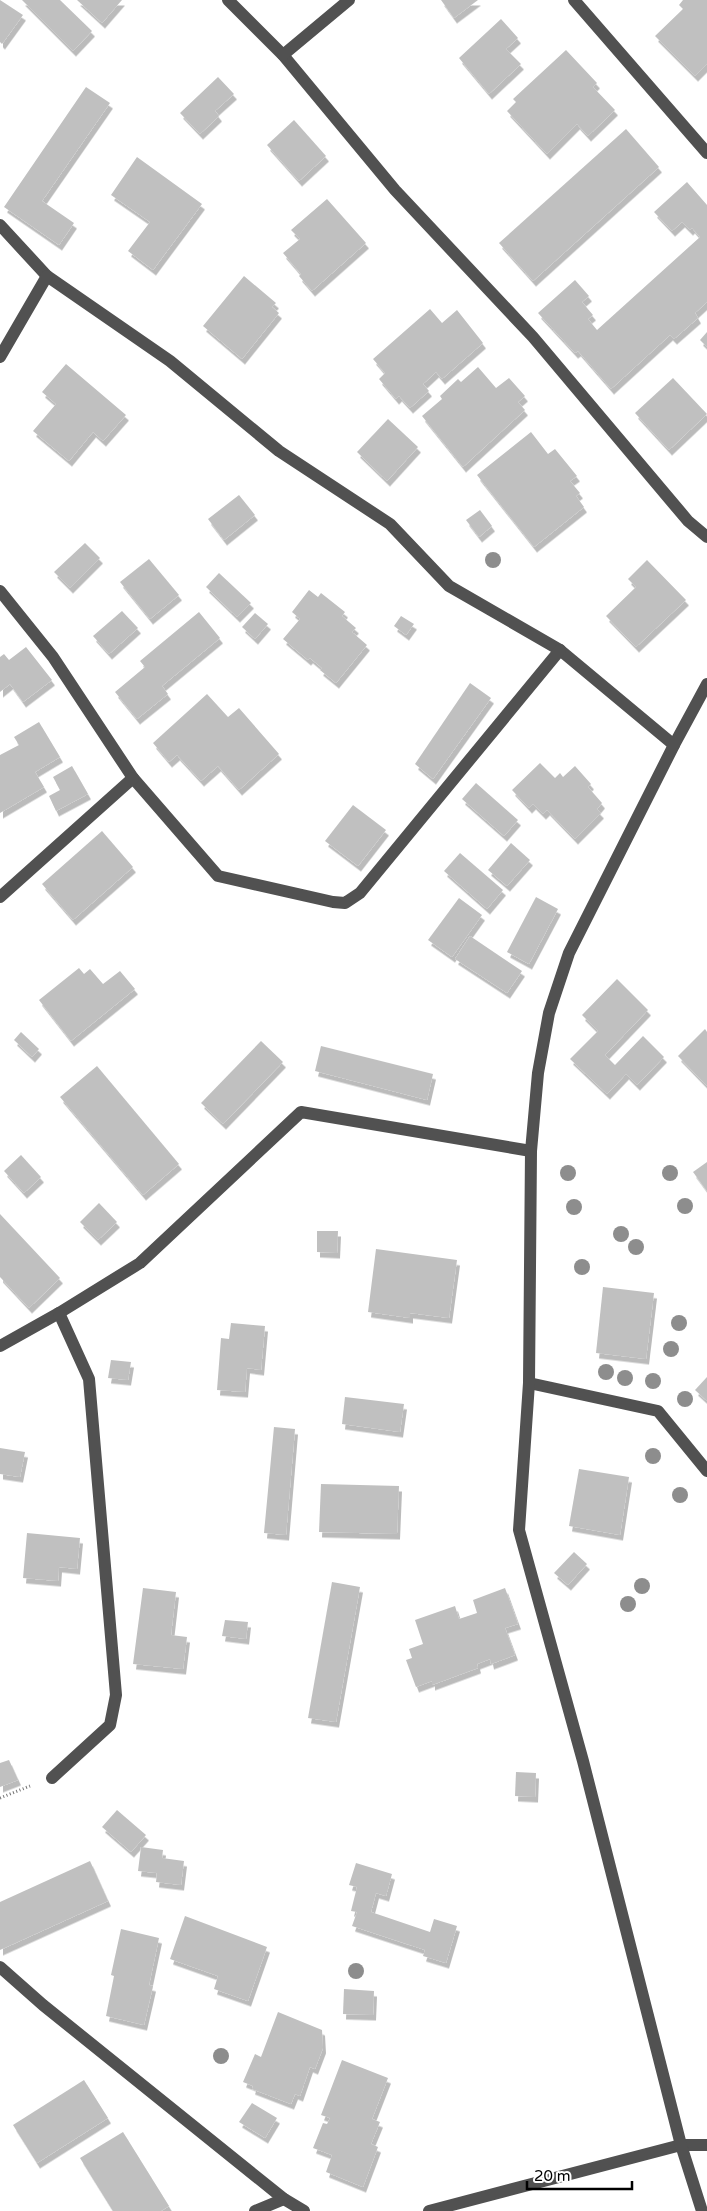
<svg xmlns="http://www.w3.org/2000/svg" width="707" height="2211" font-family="'Varela Round',sans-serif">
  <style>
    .building { fill: #c0c0c0; filter: url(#shadow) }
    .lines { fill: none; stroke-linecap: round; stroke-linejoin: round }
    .path { stroke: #737373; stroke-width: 3; stroke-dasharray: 1 2.5; stroke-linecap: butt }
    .minor { stroke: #515151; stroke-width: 12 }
    .tree { fill: #8d8d8d }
  </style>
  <defs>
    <filter id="shadow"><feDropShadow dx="3" dy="5.5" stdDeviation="0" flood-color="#0004"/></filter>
  </defs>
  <rect width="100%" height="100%" fill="#fff"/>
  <g class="building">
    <path d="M0,0L23,15L2,44L0,42Z"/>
    <path d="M22,0H60L92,31L73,51Z"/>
    <path d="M77,0H122L102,23Z"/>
    <path d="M441,0H478L454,18Z"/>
    <path d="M683,0H707V64L695,76L655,36L683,9L679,5Z"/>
    <path d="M501,19L518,38L506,49L521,64L489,94L459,58Z"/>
    <path d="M566,50L597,83L593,87L615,110L588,136L577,124L547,154L507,111L516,102L513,99Z"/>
    <path d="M218,77L234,94L215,111L219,116L200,134L180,113Z"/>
    <path d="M86,87L110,103L42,201L74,223L59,245L4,207Z"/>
    <path d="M294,120L326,156L299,181L267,145Z"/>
    <path d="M626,129L659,167L533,281L499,243Z"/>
    <path d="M137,157L202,204L153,270L128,251L150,222L111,195Z"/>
    <path d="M687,182L707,205V302L695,313L698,318L674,339L670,335L611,389L578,351L575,353L538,313L575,280L589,296L582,302L593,315L588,319L597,330L700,237L692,228L690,230L682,222L672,231L654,212Z"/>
    <path d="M327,199L366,243L312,291L299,276L301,274L283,253L300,239L291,230Z"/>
    <path d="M244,276L276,303L272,307L279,313L242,359L203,326Z"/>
    <path d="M430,309L442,323L457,310L483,343L442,379L436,372L423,384L429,391L410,408L399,396L396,399L379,379L385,373L373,359Z"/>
    <path d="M707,332V347L700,340Z"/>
    <path d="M66,364L126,415L103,441L93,432L69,461L33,431L56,404L42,392Z"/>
    <path d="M478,367L496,388L509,378L525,396L518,402L525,410L463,467L422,416L442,399L440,396L458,379L461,382Z"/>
    <path d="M673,378L707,414L669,450L635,413Z"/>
    <path d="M388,419L418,447L387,481L357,452Z"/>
    <path d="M531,432L548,454L555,449L577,476L570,481L580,493L576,496L584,507L534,547L477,475Z"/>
    <path d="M239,495L255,515L224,540L208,519Z"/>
    <path d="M480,510L492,526L479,537L466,520Z"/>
    <path d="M85,543L100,558L70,588L54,572Z"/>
    <path d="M149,559L179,595L150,619L120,582Z"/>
    <path d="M647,560L686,600L636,647L606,616L636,587L628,579Z"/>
    <path d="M219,573L251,603L237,617L206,587Z"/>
    <path d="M309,590L318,597L321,593L345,612L342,616L356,628L352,632L367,645L336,683L320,670L322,668L310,658L308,660L283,639L300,619L292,612Z"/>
    <path d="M122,611L138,628L109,654L93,636Z"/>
    <path d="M199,612L220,638L162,686L168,694L137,719L115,692L145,667L140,661Z"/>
    <path d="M255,613L268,624L255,639L242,627Z"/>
    <path d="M401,616L414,624L406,635L394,626Z"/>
    <path d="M26,647L52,680L23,702L10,684L0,692V657L4,654L9,660Z"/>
    <path d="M470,683L491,698L433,779L415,764Z"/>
    <path d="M207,694L228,717L239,708L279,754L239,790L218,766L201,781L177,755L169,762L153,743Z"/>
    <path d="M39,722L60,757L35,772L44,787L0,813V755L19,745L14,737Z"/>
    <path d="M540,763L555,778L560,773L563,777L575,766L591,784L588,787L602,803L597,809L601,813L575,839L547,810L543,814L533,804L529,808L512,790Z"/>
    <path d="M72,766L88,794L56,811L49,796L60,790L53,777Z"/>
    <path d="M476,783L518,820L504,836L462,799Z"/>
    <path d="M353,805L386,830L358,866L325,841Z"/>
    <path d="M102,831L133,867L73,920L42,884Z"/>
    <path d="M511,843L530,860L507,886L488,870Z"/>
    <path d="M460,853L503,890L487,909L444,871Z"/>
    <path d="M536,897L558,909L529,964L507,952Z"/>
    <path d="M459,898L482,915L452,957L428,940Z"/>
    <path d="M470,936L522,971L507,993L455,959Z"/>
    <path d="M79,968L84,974L90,969L103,984L120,971L135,989L71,1041L39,1000Z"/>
    <path d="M617,979L648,1010L605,1055L615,1065L643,1036L664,1057L637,1085L626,1074L607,1094L570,1059L598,1031L582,1015Z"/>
    <path d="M705,1029L707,1032V1086L678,1056Z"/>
    <path d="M21,1032L39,1049L32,1057L14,1040Z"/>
    <path d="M261,1041L283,1062L223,1124L201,1103Z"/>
    <path d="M321,1046L433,1074L427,1100L315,1071Z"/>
    <path d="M97,1066L179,1164L143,1195L60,1097Z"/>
    <path d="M21,1155L41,1177L24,1193L4,1171Z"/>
    <path d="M707,1162V1191L693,1172Z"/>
    <path d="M99,1203L117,1222L98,1240L80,1222Z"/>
    <path d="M0,1214L60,1278L29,1308L0,1277Z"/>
    <path d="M317,1231H338L337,1253L317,1252Z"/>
    <path d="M376,1249L457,1260L449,1318L410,1313V1318L368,1312Z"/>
    <path d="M603,1287L654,1293L646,1359L596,1353Z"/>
    <path d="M231,1323L265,1326L261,1370L247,1368L245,1392L217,1390L221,1338L229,1339Z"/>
    <path d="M111,1360L131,1362L128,1380L108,1378Z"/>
    <path d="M707,1377V1401L695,1390Z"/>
    <path d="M345,1397L404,1404L400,1432L342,1424Z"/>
    <path d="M274,1427L295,1429L286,1535L264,1533Z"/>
    <path d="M0,1448L25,1452L20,1477L0,1474Z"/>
    <path d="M579,1469L629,1477L620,1535L569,1526Z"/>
    <path d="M321,1484L399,1486L397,1534L319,1532Z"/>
    <path d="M27,1533L80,1538L77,1569L59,1567L58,1581L23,1578Z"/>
    <path d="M574,1552L587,1564L568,1585L554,1573Z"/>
    <path d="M332,1582L360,1587L336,1722L308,1718Z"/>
    <path d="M143,1588L176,1592L171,1635L187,1637L183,1669L133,1664Z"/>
    <path d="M505,1588L518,1624L505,1628L515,1655L491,1664L490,1659L477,1664L478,1668L432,1685V1681L416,1687L406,1660L412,1658L409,1649L423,1644L415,1620L455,1606L459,1619L477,1613L473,1600Z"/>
    <path d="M225,1620L248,1622L246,1639L222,1636Z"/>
    <path d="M9,1760L18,1780L0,1787V1763Z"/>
    <path d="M516,1772L536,1773L535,1797L515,1796Z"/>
    <path d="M117,1810L146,1835L131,1852L102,1827Z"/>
    <path d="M141,1847L163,1850L162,1858L184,1861L181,1885L156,1882L157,1873L138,1871Z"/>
    <path d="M90,1861L108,1901L0,1950V1902Z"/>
    <path d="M356,1863L392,1874L386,1896L376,1893L371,1912L430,1932L434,1919L457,1926L446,1963L423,1956L425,1950L352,1926L357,1912L351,1911L357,1887L349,1885Z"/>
    <path d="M185,1916L267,1947L248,2001L214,1989L218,1976L170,1959Z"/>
    <path d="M121,1929L159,1938L149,1985L153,1986L144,2025L106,2016L114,1976L111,1975Z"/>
    <path d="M344,1989L374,1991L373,2015L343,2014Z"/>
    <path d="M278,2012L322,2030L323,2048L315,2069L310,2067L300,2096L295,2094L291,2104L252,2089L253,2086L243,2082L255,2054L261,2057Z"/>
    <path d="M342,2060L388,2078L372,2119L380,2122L371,2144L378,2147L363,2187L326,2172L332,2155L313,2148L323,2123L327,2124L330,2118L321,2115Z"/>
    <path d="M84,2080L108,2118L37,2163L13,2125Z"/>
    <path d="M252,2103L277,2118L265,2138L239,2122Z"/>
    <path d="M123,2132L169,2206L161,2211H113L80,2158Z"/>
  </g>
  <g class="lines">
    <path class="path" d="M0,1798L30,1786"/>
    <g class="minor">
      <path d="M228,0L283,55L395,190L533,337L688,521L707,537"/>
      <path d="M574,0L707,153"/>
      <path d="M283,55L349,0"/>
      <path d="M0,225L47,276L170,361L279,451L390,524L449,586L560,650L674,745"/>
      <path d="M0,357L47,276"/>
      <path d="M0,591L53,657L133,778L218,876L333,902L345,903L360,893L560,650"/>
      <path d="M0,897L133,778"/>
      <path d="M0,1346L59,1313L140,1263L301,1112L531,1151"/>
      <path d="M529,1383L658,1411L707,1471"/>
      <path d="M52,1778L110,1725L116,1695L89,1379L59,1313"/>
      <path d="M0,1967L43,2005L284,2199L304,2211"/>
      <path d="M255,2211L284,2199"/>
      <path d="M429,2211L681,2145H707"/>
      <path d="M702,2211L681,2145L583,1761L519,1530L529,1383L531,1151L538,1073L549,1013L569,953L674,745L707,684"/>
    </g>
  </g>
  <g class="tree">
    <circle cx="493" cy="560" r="8"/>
    <circle cx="568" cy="1173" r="8"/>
    <circle cx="670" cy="1173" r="8"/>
    <circle cx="685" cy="1206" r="8"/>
    <circle cx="574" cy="1207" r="8"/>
    <circle cx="621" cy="1234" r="8"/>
    <circle cx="636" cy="1247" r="8"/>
    <circle cx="582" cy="1267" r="8"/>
    <circle cx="679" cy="1323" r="8"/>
    <circle cx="671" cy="1349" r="8"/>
    <circle cx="606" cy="1372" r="8"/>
    <circle cx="625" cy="1378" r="8"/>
    <circle cx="653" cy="1381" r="8"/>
    <circle cx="685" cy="1399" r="8"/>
    <circle cx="653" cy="1456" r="8"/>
    <circle cx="680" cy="1495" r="8"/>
    <circle cx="642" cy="1586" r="8"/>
    <circle cx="628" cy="1604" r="8"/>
    <circle cx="356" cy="1971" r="8"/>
    <circle cx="221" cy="2056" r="8"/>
  </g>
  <path d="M527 2181v8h105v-8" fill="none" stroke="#000000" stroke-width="2.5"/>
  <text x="534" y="2181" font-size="15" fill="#000000" stroke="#ffffff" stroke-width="4" paint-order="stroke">20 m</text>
</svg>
